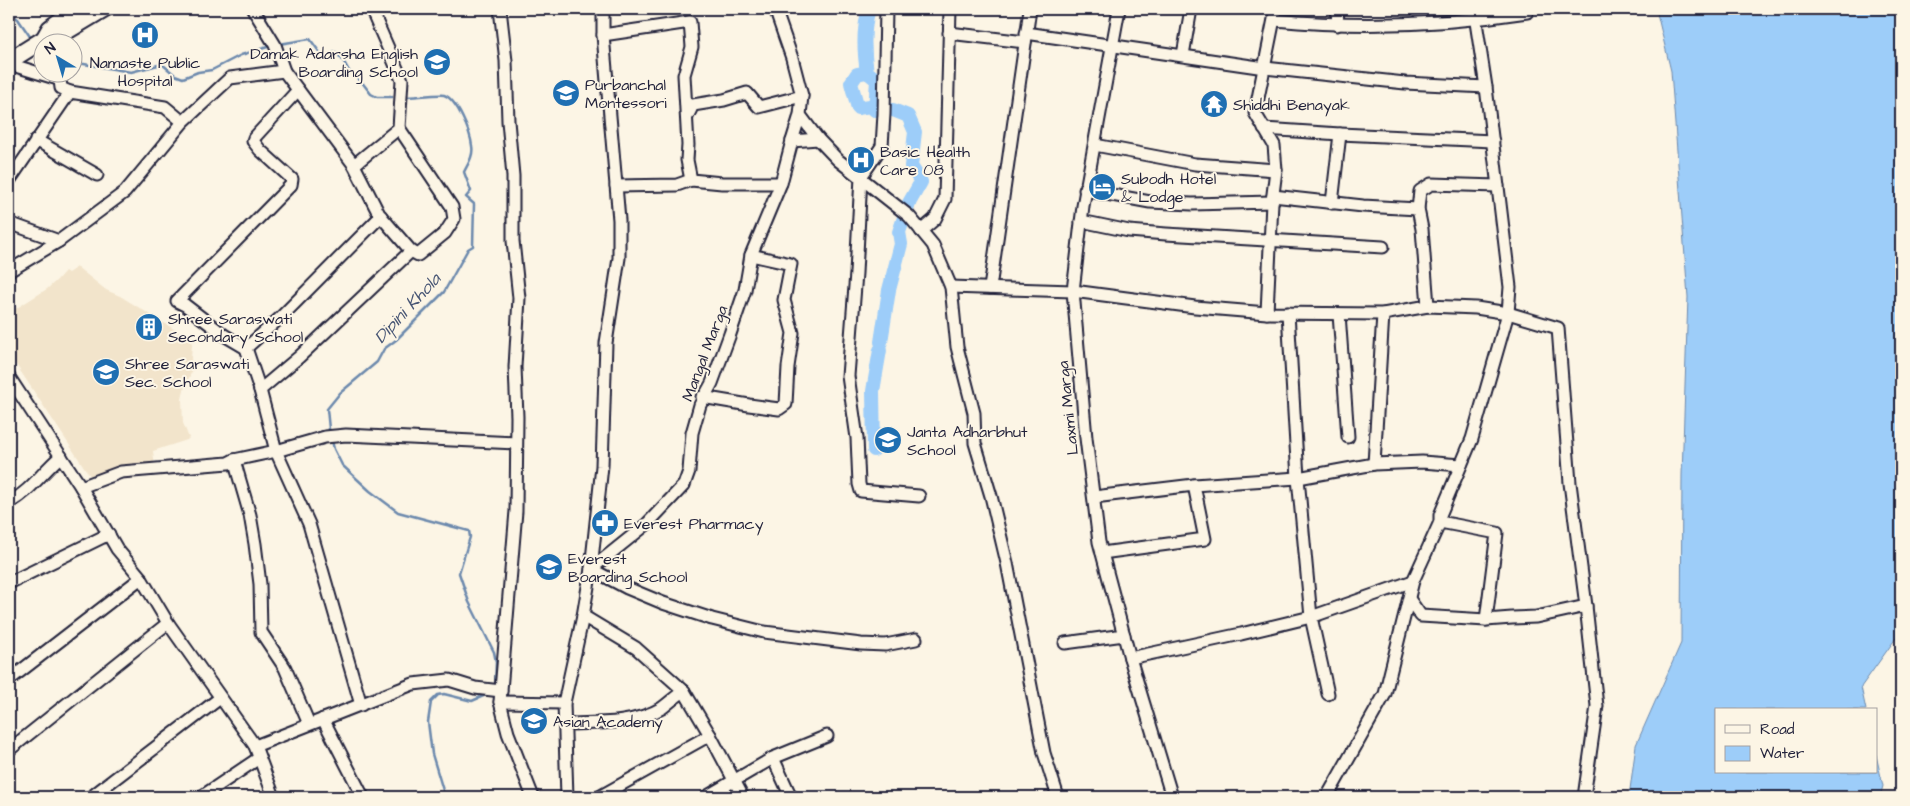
<svg xmlns="http://www.w3.org/2000/svg" width="1910" height="806" font-family="'Architects Daughter',sans-serif">
  <style>
    .built { fill: #f2e4cb }
    .water { fill: #9dcdf9; stroke: #6c89ad }
    .lines { fill: none; stroke-linecap: round; stroke-linejoin: round }
    .stream { stroke: #6c89ad; stroke-width: 2.5 }
    .river { stroke: #9dcdf9; stroke-width: 14 }
    .minor-casing { stroke: #22223b; stroke-width: 15 }
    .highway-casing { stroke: #22223b; stroke-width: 20 }
    .minor { stroke: #fcf5e5; stroke-width: 11 }
    .highway { stroke: #fcf5e5; stroke-width: 16 }
    .labels { text-anchor: middle; stroke-width: 4; stroke-linejoin: round; paint-order: stroke }
    .poi-label { font-size: 16px; fill: #22223b; stroke: #fcf5e5; text-anchor: start }
    .street-label { font-size: 16px; fill: #22223b; stroke: #fcf5e5 }
    .water-label { font-size: 18px; font-style: italic; fill: #475574; stroke: #fcf5e5 }
  </style>
  <rect width="100%" height="100%" fill="#fcf5e5"/>
  <filter id="ink" filterUnits="userSpaceOnUse"><feTurbulence type="fractalNoise" baseFrequency=".02" numOctaves="2"/><feDisplacementMap in="SourceGraphic" scale="10" xChannelSelector="R" yChannelSelector="G"/><feConvolveMatrix kernelMatrix="1 2 1 2 8 2 1 2 1" color-interpolation-filters="sRGB"/></filter>
  <g filter="url(#ink)">
    <path class="built" d="M77,267L106,290L120,296L190,339L192,344L191,359L194,367L185,386L182,399L183,423L189,438L187,440L153,451L155,467H124L90,476L9,354V313L47,289L57,280L65,271L68,273Z"/>
    <path class="water" d="M1656,9H1901V631L1861,687L1866,710H1716V772H1876V755L1883,786L1880,797H1629L1636,745L1681,643L1682,475L1688,297L1671,71Z"/>
    <g class="lines">
      <g class="stream">
        <path d="M9,12L18,19L31,38"/>
        <path d="M279,44L310,39L323,57L336,52L344,62L349,71L361,81L371,94L377,97H392"/>
        <path d="M37,51L42,56"/>
        <path d="M72,62L131,72L162,64L175,75L183,78L198,72L212,70L241,55L271,46"/>
        <path d="M329,429L327,409L340,393L377,362L384,349L396,340L444,292L468,249L473,246L474,204L466,197L471,191L464,172C468,164 474,155 472,146C471,134 457,99 444,95C438,94 413,97 405,97"/>
        <path d="M332,441L334,449L342,465L370,491L398,512L469,531L470,537L459,573L469,602L494,652L496,662L495,687"/>
        <path d="M445,797L432,754L428,722L431,702L438,695L444,694L472,701L488,694"/>
      </g>
      <g class="river">
        <path d="M869,9C863,28 864,53 867,72L877,80L875,110H893L908,116L915,132L911,166L921,182L909,203L899,232L901,244L889,290L881,342"/>
        <path d="M867,72L857,74L851,83L858,108L870,106L875,110"/>
        <path d="M874,450L873,391L880,350"/>
      </g>
      <g class="minor-casing">
        <g id="minor">
          <path d="M253,9L275,45L284,71L354,165L379,214L411,251L299,357L260,390L276,451L309,524L361,705"/>
          <path d="M500,9L506,61L508,121L513,176V241L519,298L515,367L517,417L516,511L500,702L508,733L533,797"/>
          <path d="M775,9L792,58L802,96L800,115L818,139L838,160L909,216L933,245L951,287L957,347L974,413L975,443L991,496L1007,563L1044,753L1058,797"/>
          <path d="M886,9L884,114L882,146L861,177L856,273L848,376L857,438L859,484L861,491L919,496"/>
          <path d="M1119,9L1083,206L1073,291L1086,438L1099,542L1130,658L1172,797"/>
          <path d="M1275,20C1358,28 1444,25 1527,12"/>
          <path d="M1337,25L1338,9"/>
          <path d="M949,33L1025,42"/>
          <path d="M1026,33L1265,68L1405,83L1486,87"/>
          <path d="M603,35L690,22L692,47L684,75L688,145L687,160L691,180"/>
          <path d="M40,41L48,27L71,9"/>
          <path d="M53,42L108,9"/>
          <path d="M1183,55L1191,9"/>
          <path d="M9,64L58,79L60,80L61,88L70,92L9,181"/>
          <path d="M70,92L165,107L183,122"/>
          <path d="M800,115L792,141L781,183L751,255L745,290L730,334L712,383L700,405L692,433L689,471L684,485L647,524L591,569L627,588L663,603L712,619L764,632L861,644L885,645L916,639"/>
          <path d="M687,117L693,105L724,100L747,93L759,107L802,96"/>
          <path d="M399,128L452,207L454,219L445,233L418,255L411,251"/>
          <path d="M1264,129L1340,134L1493,141"/>
          <path d="M36,140L97,175"/>
          <path d="M792,141L818,139"/>
          <path d="M1095,145L1195,164L1276,170"/>
          <path d="M354,165L399,128L402,80L371,9"/>
          <path d="M616,186L677,185L691,180L722,183H781"/>
          <path d="M1085,190L1150,202L1192,204L1272,202"/>
          <path d="M1273,196L1363,206L1418,209"/>
          <path d="M1332,203L1340,134"/>
          <path d="M1081,221L1129,231L1166,234L1383,247"/>
          <path d="M9,223L59,241"/>
          <path d="M921,231L935,219L945,199L950,9"/>
          <path d="M9,271L59,241L125,192L183,122L230,78L284,71"/>
          <path d="M951,287L1073,291L1195,307L1267,313L1383,314L1428,306L1476,308L1508,313L1558,328L1570,483L1586,606L1597,706L1584,797"/>
          <path d="M990,288L1030,9"/>
          <path d="M1428,306L1422,229L1418,209L1420,191L1431,184L1498,186"/>
          <path d="M1267,313L1272,202L1276,170L1274,145L1255,113L1276,9"/>
          <path d="M1288,313L1298,478L1311,617L1328,694"/>
          <path d="M1339,314L1348,437"/>
          <path d="M246,348L280,318L381,216"/>
          <path d="M9,377L81,487L117,549L141,578L168,623L255,746L274,797"/>
          <path d="M260,390L246,348L224,335L185,305L177,301L291,185L292,179L260,150L253,141L254,138L298,90"/>
          <path d="M702,397L749,405L779,409L786,404L788,367L793,333L784,300L791,264L751,255"/>
          <path d="M234,460L250,515L255,544L260,584L261,632L285,668L309,724"/>
          <path d="M1374,464L1383,314"/>
          <path d="M1194,485L1298,478L1374,464L1422,462L1461,465"/>
          <path d="M81,487L121,472L228,463L234,460L276,451L325,437L346,435L516,443"/>
          <path d="M1094,497L1194,485L1205,539L1102,553"/>
          <path d="M9,503C32,490 42,472 61,456"/>
          <path d="M1440,522L1497,533L1486,620"/>
          <path d="M9,583L109,534"/>
          <path d="M1409,599L1421,616L1486,620L1512,618L1536,617L1586,606"/>
          <path d="M583,616L636,648L684,691L710,735L743,797"/>
          <path d="M1065,643L1124,635"/>
          <path d="M1130,658L1241,634L1311,617L1413,581"/>
          <path d="M9,680L141,578"/>
          <path d="M500,702L564,703"/>
          <path d="M323,719L363,797"/>
          <path d="M565,724C598,723 633,725 662,708C669,703 676,696 684,691"/>
          <path d="M255,746L413,684L449,680L475,688L501,691"/>
          <path d="M9,750L168,623"/>
          <path d="M773,758L791,797"/>
          <path d="M91,797L220,698"/>
          <path d="M201,797L259,758"/>
          <path d="M567,797L564,703L583,616L591,569L602,466L606,343L619,258V220L603,35V9"/>
          <path d="M599,797L710,735"/>
          <path d="M706,797L773,758L827,736"/>
          <path d="M1327,797L1385,694L1413,581L1440,522V515L1472,439L1508,313L1510,287L1486,87L1474,9"/>
        </g>
      </g>
      <g class="highway-casing">
        <path id="highway" d="M9,61L92,9"/>
      </g>
      <use href="#minor" class="minor"/>
      <use href="#highway" class="highway"/>
    </g>
  </g>
  <defs>
    <g id="hospital-disc" transform="scale(1.4375)"><circle r="9.5" fill="#1f6fb2" stroke="#fcf5e5"/><path d="M-5-5h3v3.5h4V-5h3V5h-3V1.5h-4V5h-3Z" fill="#fff"/></g>
    <g id="school-disc" transform="scale(1.4375)"><circle r="9.5" fill="#1f6fb2" stroke="#fcf5e5"/><path d="M0-5L7-2L0 1L-7-2ZM-4 1L0 2.5L4 1V4Q0 6-4 4Z" fill="#fff"/></g>
    <g id="temple-disc" transform="scale(1.4375)"><circle r="9.5" fill="#1f6fb2" stroke="#fcf5e5"/><path d="M0-6L5-2H3V0L6.5 2.5H4V6H1.5V3h-3V6H-4V2.5H-6.5L-3 0V-2H-5Z" fill="#fff"/></g>
    <g id="hotel-disc" transform="scale(1.4375)"><circle r="9.5" fill="#1f6fb2" stroke="#fcf5e5"/><path d="M-6-4.5h1.5V1H6V5H4.5V3h-9V5H-6ZM-4 0a1.8 1.8 0 1 1 3.6 0ZM.5 0V-2.5h3Q6-2.5 6 0Z" fill="#fff"/></g>
    <g id="building-disc" transform="scale(1.4375)"><circle r="9.5" fill="#1f6fb2" stroke="#fcf5e5"/><path d="M-4-6H4V6H1V3H-1V6H-4ZM-2.5-4.3h1.7v1.8h-1.7ZM.8-4.3h1.7v1.8H.8ZM-2.5-1h1.7V.8h-1.7ZM.8-1h1.7V.8H.8Z" fill="#fff"/></g>
    <g id="pharmacy-disc" transform="scale(1.4375)"><circle r="9.5" fill="#1f6fb2" stroke="#fcf5e5"/><path d="M-2-6h4v4h4v4h-4v4h-4v-4h-4v-4h4Z" fill="#fff"/></g>
  </defs>
  <g fill-rule="evenodd">
    <use href="#hospital-disc" x="145" y="35"/>
    <use href="#school-disc" x="437" y="62"/>
    <use href="#school-disc" x="566" y="93"/>
    <use href="#temple-disc" x="1214" y="104"/>
    <use href="#hospital-disc" x="861" y="160"/>
    <use href="#hotel-disc" x="1102" y="187"/>
    <use href="#building-disc" x="149" y="327"/>
    <use href="#school-disc" x="106" y="372"/>
    <use href="#school-disc" x="888" y="440"/>
    <use href="#pharmacy-disc" x="605" y="523"/>
    <use href="#school-disc" x="549" y="567"/>
    <use href="#school-disc" x="534" y="721"/>
  </g>
  <g class="labels">
    <g class="poi-label">
      <text x="418" y="59" text-anchor="end">Damak Adarsha English<tspan x="418" dy="18">Boarding School</tspan></text>
      <text x="145" y="68" text-anchor="middle">Namaste Public<tspan x="145" dy="18">Hospital</tspan></text>
      <text x="585" y="90">Purbanchal<tspan x="585" dy="18">Montessori</tspan></text>
      <text x="1233" y="110">Shiddhi Benayak</text>
      <text x="880" y="157">Basic Health<tspan x="880" dy="18">Care 08</tspan></text>
      <text x="1121" y="184">Subodh Hotel<tspan x="1121" dy="18">&amp; Lodge</tspan></text>
      <text x="168" y="324">Shree Saraswati<tspan x="168" dy="18">Secondary School</tspan></text>
      <text x="125" y="369">Shree Saraswati<tspan x="125" dy="18">Sec. School</tspan></text>
      <text x="907" y="437">Janta Adharbhut<tspan x="907" dy="18">School</tspan></text>
      <text x="624" y="529">Everest Pharmacy</text>
      <text x="568" y="564">Everest<tspan x="568" dy="18">Boarding School</tspan></text>
      <text x="553" y="727">Asian Academy</text>
    </g>
    <g class="street-label">
      <text transform="translate(704 353) rotate(-69)" y="6">Mangal Marga</text>
      <text transform="translate(1067 408) rotate(-96)" y="6">Laxmi Marga</text>
    </g>
    <g class="water-label">
      <text transform="translate(407 308) rotate(-47)" y="6">Dipini Khola</text>
    </g>
  </g>
  <rect width="1910" height="806" fill="none" stroke="#fcf5e5" stroke-width="30"/>
  <rect x="15" y="15" width="1880" height="776" fill="none" stroke="#22223b" stroke-width="2" filter="url(#ink)"/>
  <rect x="1715" y="708" width="162" height="65" fill="#fcf5e5" stroke="#a5a1a1"/>
  <rect x="1725" y="725" width="25" height="8" fill="#fcf5e5" stroke="#a5a1a1"/>
  <text x="1760" y="734" font-size="15" fill="#22223b">Road</text>
  <rect x="1725" y="746" width="25" height="15" fill="#9dcdf9" stroke="#a5a1a1"/>
  <text x="1760" y="758" font-size="15" fill="#22223b">Water</text>
  <g transform="translate(58 58) rotate(322)"><circle r="24" fill="#fcf5e5" stroke="#a5a1a1"/>
  <path d="M0-4L9 19L0 12L-9 19Z" fill="#1f6fb2"/>
  <text y="-8" font-size="14" font-weight="bold" text-anchor="middle" fill="#22223b">N</text>
  </g>
</svg>
